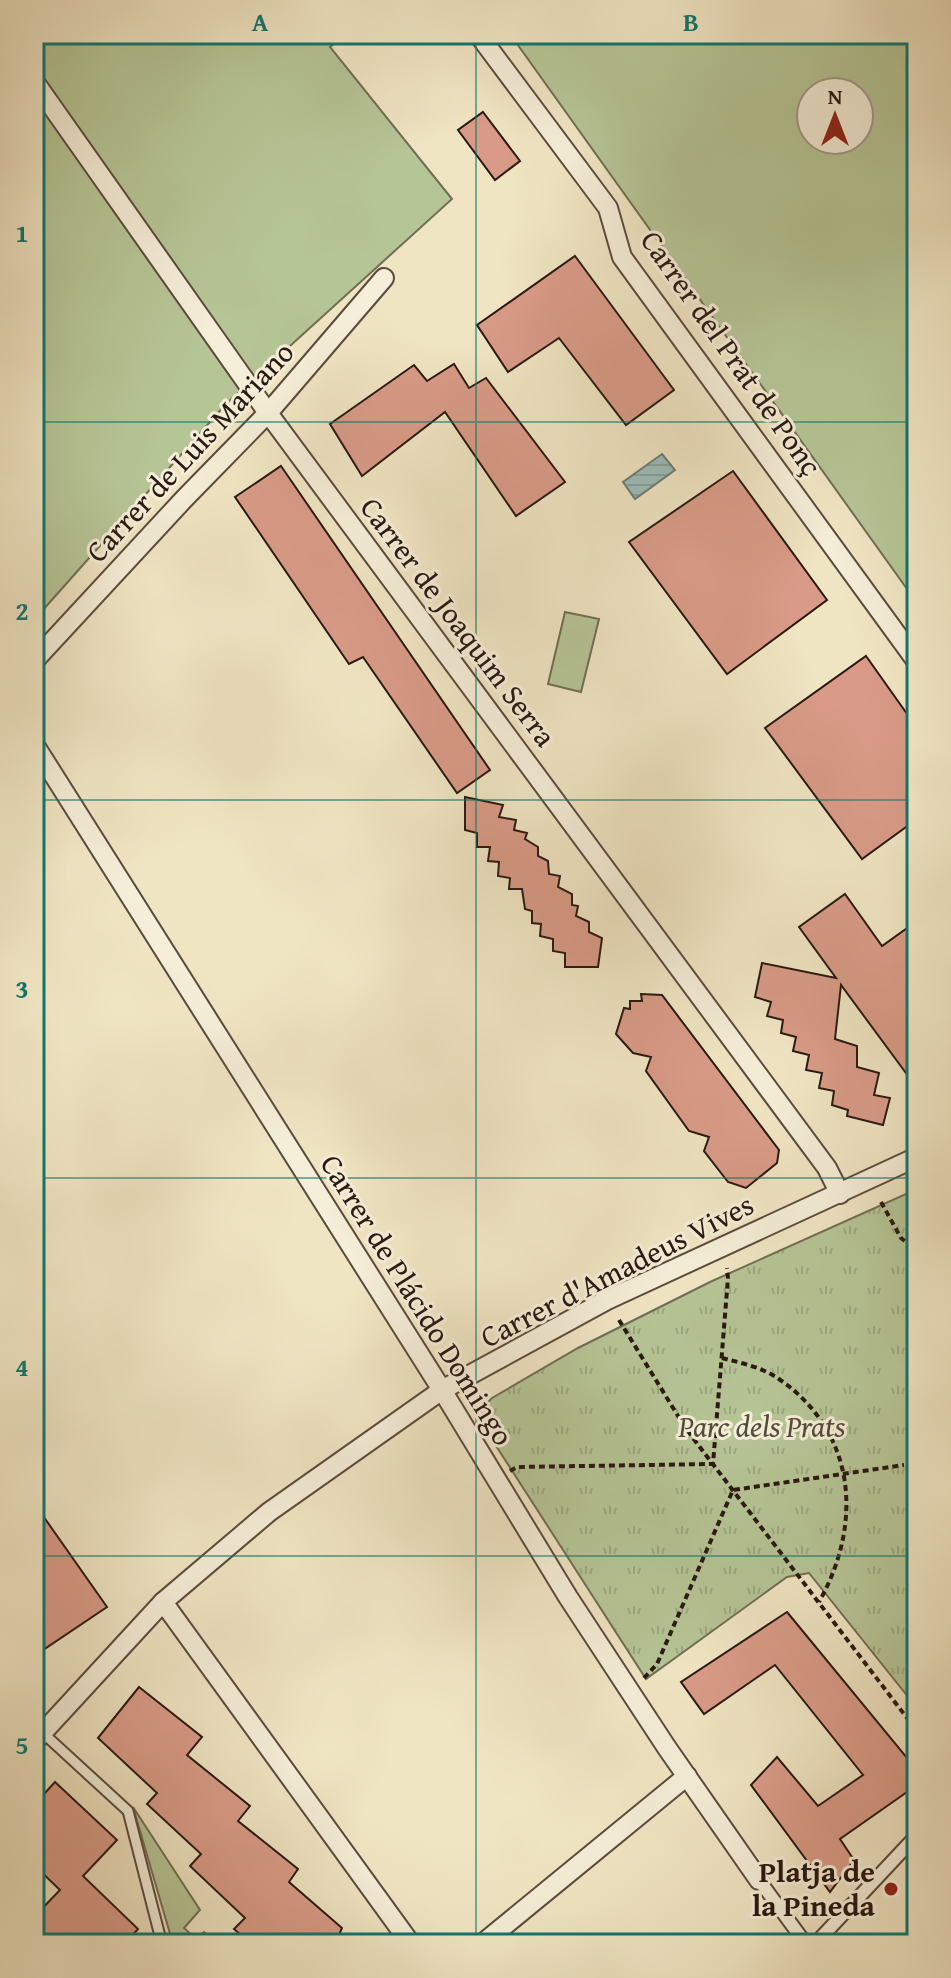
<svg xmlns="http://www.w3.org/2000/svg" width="951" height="1978" font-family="'Gentium Book Plus',serif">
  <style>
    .grass { fill: #b6c596; stroke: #706e54; stroke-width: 2; fill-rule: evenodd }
    .park { fill: url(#park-tufts); stroke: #706e54; stroke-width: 2 }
    .water { fill: url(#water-rules); stroke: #6e7b77; stroke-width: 2 }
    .building { fill: #d99b87; stroke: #291812; stroke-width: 2 }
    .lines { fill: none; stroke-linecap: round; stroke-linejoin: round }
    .service-casing { stroke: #5b4b3e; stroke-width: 13 }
    .pedestrian-casing { stroke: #5b4b3e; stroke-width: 16 }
    .minor-casing { stroke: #5b4b3e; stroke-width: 22 }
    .path { stroke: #291812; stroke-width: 4; stroke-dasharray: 6 4; stroke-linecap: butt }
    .service { stroke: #f5eed8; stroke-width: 9 }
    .pedestrian { stroke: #f5eed8; stroke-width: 12 }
    .minor { stroke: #f5eed8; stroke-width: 18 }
    .grid { fill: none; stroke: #0f766e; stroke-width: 2; stroke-opacity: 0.55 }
    .poi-dot { fill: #8f2418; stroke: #f5eed8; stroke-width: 3 }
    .labels { text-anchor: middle; stroke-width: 6; stroke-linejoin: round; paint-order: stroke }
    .street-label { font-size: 30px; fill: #291812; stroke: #f5eed8 }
    .park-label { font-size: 30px; font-style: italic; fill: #534c3a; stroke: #f5eed8 }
    .poi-label { font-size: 30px; font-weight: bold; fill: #291812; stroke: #f5eed8; text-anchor: end }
    .neatline { fill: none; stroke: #0f766e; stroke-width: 3 }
    .grid-label { font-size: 26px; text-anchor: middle; font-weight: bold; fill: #0f766e }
  </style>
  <defs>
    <pattern id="park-tufts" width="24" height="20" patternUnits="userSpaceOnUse" patternTransform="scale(2)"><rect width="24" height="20" fill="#b6c596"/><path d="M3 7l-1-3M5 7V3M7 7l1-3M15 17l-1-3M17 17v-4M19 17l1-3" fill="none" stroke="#9ca880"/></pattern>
    <pattern id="water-rules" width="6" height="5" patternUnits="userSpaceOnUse" patternTransform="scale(2)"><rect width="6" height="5" fill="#9cbdbb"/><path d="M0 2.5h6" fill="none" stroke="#86a2a0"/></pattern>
  </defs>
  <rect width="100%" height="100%" fill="#f0e5c3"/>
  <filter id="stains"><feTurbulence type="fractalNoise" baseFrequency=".0025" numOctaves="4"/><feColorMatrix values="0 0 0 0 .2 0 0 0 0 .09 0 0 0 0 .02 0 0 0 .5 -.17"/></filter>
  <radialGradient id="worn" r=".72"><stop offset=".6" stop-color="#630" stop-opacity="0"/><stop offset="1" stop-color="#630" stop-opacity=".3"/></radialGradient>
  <g class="grass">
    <path d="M34,34H342L344,36L330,47L452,199L226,404L34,620Z"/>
    <path d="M510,34H917V603ZM859,92V140H811V92Z"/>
    <path d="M565,612L599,619L581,692L548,684Z"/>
    <path d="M133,1807L200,1910L184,1928L196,1939L204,1932L217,1944H173Z"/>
  </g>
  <path class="park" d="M917,1189V1708L809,1573L787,1577L646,1679L482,1424V1408L492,1398L578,1348L710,1282Z"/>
  <path class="water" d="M662,454L675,470L635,499L623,482Z"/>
  <g class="building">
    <path d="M483,112L520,161L495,180L458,130Z"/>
    <path d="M575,256L674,390L626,425L559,338L508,372L477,325Z"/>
    <path d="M454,364L469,388L486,378L565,482L516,516L445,412L362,476L330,424L414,365L427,381Z"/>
    <path d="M281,466L490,770L457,793L363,657L349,664L235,497Z"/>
    <path d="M733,471L827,600L727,674L629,542Z"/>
    <path d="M866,656L917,728V819L862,859L765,728Z"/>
    <path d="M465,797L503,805L499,817L516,820L514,830L527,833L525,839L538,847V856L548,861L549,874L560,876L558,887L572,894V905L578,906L576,916L589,922V932L602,938L598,967H565V953L553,951V939L540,936L541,924L532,923V911L525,909L522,889H509L510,878L498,876L499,862L488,861L490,847H477V833L465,830Z"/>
    <path d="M845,894L882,946L917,921V1088L841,985L835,1039L857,1046V1067L879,1073L874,1095L890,1098L883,1125L847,1116L848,1110L832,1105L834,1091L819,1088L822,1073L806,1070L809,1055L793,1051L796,1037L781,1033L783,1020L767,1016L771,1002L755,997L762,963L836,978L799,927Z"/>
    <path d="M641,994L662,995L779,1150L777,1163L746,1188L728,1182L704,1151L709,1137L689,1131L646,1071L651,1057L633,1053L616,1034L624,1008L630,1009V1001H642Z"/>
    <path d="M34,1503L107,1607L34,1656Z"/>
    <path d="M787,1612L917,1770V1785L840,1839L854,1860L830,1892L751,1785L777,1757L818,1806L863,1775L775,1665L704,1714L681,1682Z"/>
    <path d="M139,1687L202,1737L187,1755L250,1806L238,1821L298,1869L289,1882L342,1928L335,1944H251L234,1929L245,1918L190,1866L201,1854L147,1804L157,1793L98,1738Z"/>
    <path d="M55,1782L117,1840L83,1876L138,1929L125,1944H46L34,1934V1917L60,1890L34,1865V1805Z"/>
  </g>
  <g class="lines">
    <g class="service-casing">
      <path id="service" d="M43,1733L128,1811L162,1944"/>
    </g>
    <g class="pedestrian-casing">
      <g id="pedestrian">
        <path d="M759,1880L806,1944"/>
        <path d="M815,1944L917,1835"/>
      </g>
    </g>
    <g class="minor-casing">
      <g id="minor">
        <path d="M478,34L608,208L622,257L917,662"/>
        <path d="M34,81L268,413L827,1168L840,1194"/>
        <path d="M34,661L184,499L268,413L384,278"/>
        <path d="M34,744L442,1390L568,1597L667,1748L759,1880"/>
        <path d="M163,1602L411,1944"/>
        <path d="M34,1742L163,1602L269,1512L442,1390L607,1300L917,1157"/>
        <path d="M482,1944L687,1776"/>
      </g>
    </g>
    <g class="path">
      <path d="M881,1202L901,1238L917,1251"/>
      <path d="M619,1320L686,1429L917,1731"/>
      <path d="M722,1358C741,1363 762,1367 779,1379C857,1433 863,1524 819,1602"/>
      <path d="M510,1471L517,1467L713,1464L728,1278L727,1268"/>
      <path d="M644,1678L657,1664L733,1490L904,1465"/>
    </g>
    <use href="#service" class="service"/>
    <use href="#pedestrian" class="pedestrian"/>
    <use href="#minor" class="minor"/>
  </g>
  <path class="grid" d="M476,34V1944M34,422H917M34,800H917M34,1178H917M34,1556H917"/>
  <circle class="poi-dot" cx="891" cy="1889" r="8"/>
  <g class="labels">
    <g class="street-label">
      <text transform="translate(731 353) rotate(55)" y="10">Carrer del Prat de Ponç</text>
      <text transform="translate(190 452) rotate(-47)" y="10">Carrer de Luis Mariano</text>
      <text transform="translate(458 622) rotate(53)" y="10">Carrer de Joaquim Serra</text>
      <text transform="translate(617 1271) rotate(-27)" y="10">Carrer d'Amadeus Vives</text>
      <text transform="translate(417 1300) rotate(58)" y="10">Carrer de Plácido Domingo</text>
    </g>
    <g class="park-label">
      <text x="762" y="1437">Parc dels Prats</text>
    </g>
    <g class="poi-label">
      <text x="875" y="1882">Platja de<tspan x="875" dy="34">la Pineda</tspan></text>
    </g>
  </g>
  <rect width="951" height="1978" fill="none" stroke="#f0e5c3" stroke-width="88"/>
  <g transform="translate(835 116)"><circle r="38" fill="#f5eed8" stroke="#a39889" stroke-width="2"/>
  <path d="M0-6L14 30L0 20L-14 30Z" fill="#8f2418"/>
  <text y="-12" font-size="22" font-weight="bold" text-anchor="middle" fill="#291812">N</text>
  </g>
  <rect x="44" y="44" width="863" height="1890" class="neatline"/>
  <g class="grid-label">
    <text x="260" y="31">A</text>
    <text x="691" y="31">B</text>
    <text x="22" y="242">1</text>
    <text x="22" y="620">2</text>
    <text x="22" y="998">3</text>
    <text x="22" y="1376">4</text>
    <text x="22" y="1754">5</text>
  </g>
  <rect width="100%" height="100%" filter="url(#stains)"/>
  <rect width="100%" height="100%" fill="url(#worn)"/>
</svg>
